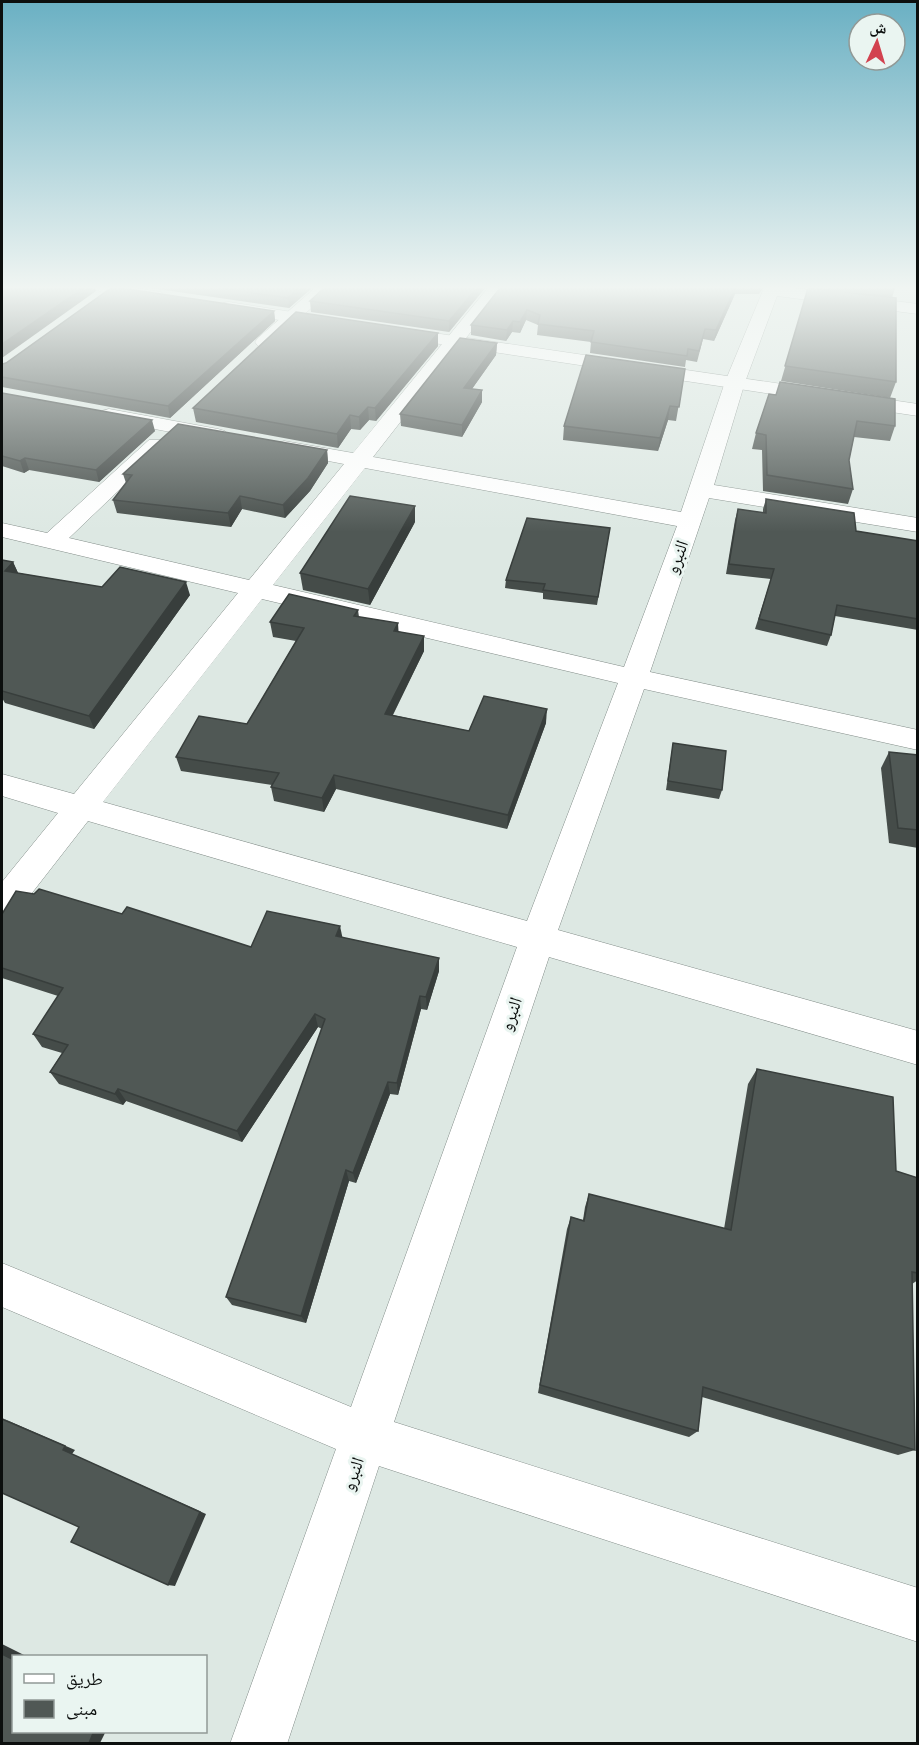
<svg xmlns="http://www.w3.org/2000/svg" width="919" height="1745" font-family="'Nunito Sans','Noto Naskh Arabic',sans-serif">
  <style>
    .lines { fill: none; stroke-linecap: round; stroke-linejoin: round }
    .minor-casing { stroke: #838d89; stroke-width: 1 }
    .tertiary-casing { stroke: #838d89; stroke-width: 1 }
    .minor { fill: #fff; fill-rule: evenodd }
    .tertiary { fill: #fff; fill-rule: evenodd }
    .wall { fill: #454c49 }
    .shaded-wall { fill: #383e3c }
    .building { fill: #505855; stroke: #383e3c; stroke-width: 1.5 }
    .labels { text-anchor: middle; stroke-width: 6; stroke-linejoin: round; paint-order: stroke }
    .street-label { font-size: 18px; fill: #0c0f0e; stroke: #eaf5f1 }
  </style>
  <rect width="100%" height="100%" fill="#dde8e3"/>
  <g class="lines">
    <g class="minor-casing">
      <g id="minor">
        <path d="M315,288H333L270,346H258L255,342L258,338Z"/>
        <path d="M488,288H505L373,457L681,512L725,382L764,288H794L918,304V314L777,296L745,382L714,485L918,518V532L709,498L650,672L918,730V750L644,689L558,930L918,1031V1065L549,957L394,1422L918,1588V1642L379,1466L287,1744H230L336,1449L2,1307V1263L351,1407L517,947L88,821L14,916L2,920V882L58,813L2,796V774L74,794L238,593L2,537V523L47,533L149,440H163L167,444L163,448L69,538L249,580L344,464L277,451L273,447L277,443L284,441L353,453ZM365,468L677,526L624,667L273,585ZM262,599L618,683L527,921L103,802Z"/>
        <path d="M109,409L218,429L225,431L228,435L225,439L218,441L102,419L99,415L102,411Z"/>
      </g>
    </g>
    <g class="tertiary-casing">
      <g id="tertiary">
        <path d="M95,288H135L161,292L163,296C157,304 101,296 95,288Z"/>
        <path d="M229,302L336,319L345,324L336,329L223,311L220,307L223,303Z"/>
        <path d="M393,327L918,404V416L387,336L384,332L387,328Z"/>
      </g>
    </g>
    <use href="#minor" class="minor"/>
    <use href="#tertiary" class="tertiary"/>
  </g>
  <g class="wall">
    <path d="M151,288H312L289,308Z"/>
    <path d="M485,288L449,332L311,312L310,301Z"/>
    <path d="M500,288H763L759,294H735L714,341L703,339L697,362L686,360L685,367L590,353L591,342L537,335L538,325L526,320L520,333L512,332L506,341L471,335V325Z"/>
    <path d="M808,288H895L892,298L896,382L890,398L781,381Z"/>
    <path d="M274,311L275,321L170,418L2,387V364Z"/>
    <path d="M497,343L496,355L472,389L482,390V402L462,437L401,426L400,414Z"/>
    <path d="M438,346L376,421L369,420L360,430L351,429L338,448L196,422L193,408Z"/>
    <path d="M685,369L676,421L668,420L658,451L563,440L564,426Z"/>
    <path d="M2,393L155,431L99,482L29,470L24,473L2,466Z"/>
    <path d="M769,394L895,426L890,441L854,437L849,460L853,489L848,504L763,491L762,450L752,449L756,433Z"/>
    <path d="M327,450L328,463L310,491L285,518L242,509L231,527L117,513L113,500L126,483L123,474Z"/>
    <path d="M766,499L856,531L918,541V630L835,616L831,635L827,646L755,629L771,579L726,574L735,520L738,509L763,513V509Z"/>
    <path d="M415,522L370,605L303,590L300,573Z"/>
    <path d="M610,528L597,605L543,599V593L505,588L506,580Z"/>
    <path d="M2,560L13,562L18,573L102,587L190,595L94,729L5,703L2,698Z"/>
    <path d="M358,610L359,617L398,632L424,651L393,715L469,731L546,723L507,829L336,789L324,812L274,801L271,787L272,785L181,771L176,757L247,724L296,641L273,637L270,622Z"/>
    <path d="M673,743L722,790L719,799L666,790Z"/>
    <path d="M889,752L918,755V848L889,843L881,768Z"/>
    <path d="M2,914H122L251,947L342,937L439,971L427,1010L421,1009L398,1095L390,1094L356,1183L349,1181L306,1323L232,1305L226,1297L322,1029L318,1027L242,1142L126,1101L123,1105L59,1084L50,1072L62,1053L42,1047L33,1034L58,996L2,978Z"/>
    <path d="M757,1069L896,1171L918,1178V1280L912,1284L915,1450L898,1455L702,1397L698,1431L689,1437L538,1393L567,1229L571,1217L583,1220L585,1207L589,1194L724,1229L748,1084Z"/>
  </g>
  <g class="shaded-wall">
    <path d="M83,288H95L96,291L2,358V344Z"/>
    <path d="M299,288H312L289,308L288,298Z"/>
    <path d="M477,288H485L449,332V321Z"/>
    <path d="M735,288H736L735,294L714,341L716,330Z"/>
    <path d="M527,310L526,320L520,333V322Z"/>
    <path d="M274,311L275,321L170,418L168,406Z"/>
    <path d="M513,321L512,332L506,341L507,330Z"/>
    <path d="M438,333V346L376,421L375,408Z"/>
    <path d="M497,343L496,355L464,400V388Z"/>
    <path d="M482,390V402L462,437V425Z"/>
    <path d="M670,406L668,420L658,451L660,438Z"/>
    <path d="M368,407L369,420L360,430L359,417Z"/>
    <path d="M350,415L351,429L338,448L337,434Z"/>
    <path d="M152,420L155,431L99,482L96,470Z"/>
    <path d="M327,450L328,463L310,491L285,518L283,505Z"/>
    <path d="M25,458L29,470L24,473L20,461Z"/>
    <path d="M240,496L242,509L231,527L228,513Z"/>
    <path d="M415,506V522L370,605L368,589Z"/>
    <path d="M13,562L19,575L5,571Z"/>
    <path d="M186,582L190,595L94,729L89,716Z"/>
    <path d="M398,623L399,638L394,631Z"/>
    <path d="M424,636V651L386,728L385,714Z"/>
    <path d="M547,709L546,723L507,829L508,815Z"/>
    <path d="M334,775L336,789L324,812L322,798Z"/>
    <path d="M340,926L343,940L336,936Z"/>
    <path d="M439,958V971L427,1010L426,997Z"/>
    <path d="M420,996L421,1009L398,1095L397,1083Z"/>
    <path d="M315,1014L318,1027L242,1142L237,1131Z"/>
    <path d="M388,1082L390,1094L356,1183L353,1173Z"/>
    <path d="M118,1089L126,1101L123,1105L115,1094Z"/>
    <path d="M346,1170L349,1181L306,1323L301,1316Z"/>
    <path d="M2,1418L75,1450L72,1454L206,1514L175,1586L168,1585L63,1450Z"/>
    <path d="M2,1644L26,1656H14V1660L2,1654Z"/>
    <path d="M94,1731H106L100,1743H89Z"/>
  </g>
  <g class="building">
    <path d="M2,288H83L2,344Z"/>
    <path d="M111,288H121L274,311L168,406L2,377V364L6,363Z"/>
    <path d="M219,288H299L288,298Z"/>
    <path d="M324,288H477L449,321L310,301Z"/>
    <path d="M500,288H735L716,330L705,329L699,351L688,349L687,356L591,342L594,331L538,324L540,315L527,310L520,322L513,321L507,330L471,325Z"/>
    <path d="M808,288L896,298V382L785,366Z"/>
    <path d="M296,312L438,333L375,408L368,407L359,417L350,415L337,434L193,408Z"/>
    <path d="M460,338L497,343L464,388L482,390L462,425L400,414Z"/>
    <path d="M586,355L685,369L679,407L670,406L660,438L564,426Z"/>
    <path d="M780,382L895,399V426L857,421L849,460L853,489L767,475L766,435L756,433L769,394L776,395Z"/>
    <path d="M2,393L152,420L96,470L25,458L20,461L2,456Z"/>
    <path d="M178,424L327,450L308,478L283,505L240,496L228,513L113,500L132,475L123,474Z"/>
    <path d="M350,496L415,506L368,589L300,573Z"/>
    <path d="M766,499L854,513L856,531L918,541V619L837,605L831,635L759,619L774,569L729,564L738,509L766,513Z"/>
    <path d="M527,518L610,528L598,597L543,590L545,584L506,580Z"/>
    <path d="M2,560L13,562L5,571L102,587L120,567L186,582L89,716L2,691Z"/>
    <path d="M289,594L358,610L354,616L398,623L394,631L424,636L385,714L469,731L484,696L547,709L508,815L334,775L322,798L271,787L279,773L176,757L199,716L247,724L304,628L270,622Z"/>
    <path d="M673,743L726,751L722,790L668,781Z"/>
    <path d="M889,752L918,755V830L898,828Z"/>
    <path d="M39,889L122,914L127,907L251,947L267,911L340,926L336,936L439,958L426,997L420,996L397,1083L388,1082L353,1173L346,1170L301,1316L226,1297L325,1019L315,1014L237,1131L118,1089L115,1094L50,1072L68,1045L33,1034L63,988L2,968V914L16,891L34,894Z"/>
    <path d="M757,1069L893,1097L896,1171L918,1178V1273L912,1272L915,1450L703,1387L698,1431L540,1385L571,1217L584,1221L589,1194L731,1230Z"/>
    <path d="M2,1419L65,1446L63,1450L200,1512L168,1585L71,1542L79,1527L2,1493Z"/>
    <path d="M2,1654L14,1660V1731H94L89,1743H2Z"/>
  </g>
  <linearGradient id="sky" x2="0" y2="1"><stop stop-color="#6ab0c3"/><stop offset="0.54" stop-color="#f0f5f2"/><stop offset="1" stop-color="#f0f5f2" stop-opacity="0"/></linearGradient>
  <rect width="919" height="532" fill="url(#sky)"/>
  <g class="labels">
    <g class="street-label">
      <text transform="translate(677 557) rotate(-70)" y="6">النبرو</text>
      <text transform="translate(511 1014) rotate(-71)" y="6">النبرو</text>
      <text transform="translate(353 1474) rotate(-71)" y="6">النبرو</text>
    </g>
  </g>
  <rect width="919" height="1745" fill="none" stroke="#0c0f0e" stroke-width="6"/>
  <rect x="12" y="1655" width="195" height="78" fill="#eaf5f1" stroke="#919996" stroke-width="1.5"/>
  <rect x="24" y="1674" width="30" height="9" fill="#ffffff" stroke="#919996" stroke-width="1.5"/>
  <text x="66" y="1685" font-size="18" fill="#0c0f0e">طريق</text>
  <rect x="24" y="1700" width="30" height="18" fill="#505855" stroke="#919996" stroke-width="1.5"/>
  <text x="66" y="1715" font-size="18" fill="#0c0f0e">مبنى</text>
  <g transform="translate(877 42) rotate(4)"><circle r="28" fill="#eaf5f1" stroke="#919996" stroke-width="1.5"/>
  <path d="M0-4.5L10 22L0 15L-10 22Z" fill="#d2424f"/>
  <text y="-9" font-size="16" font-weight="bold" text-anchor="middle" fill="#0c0f0e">ش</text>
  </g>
</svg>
